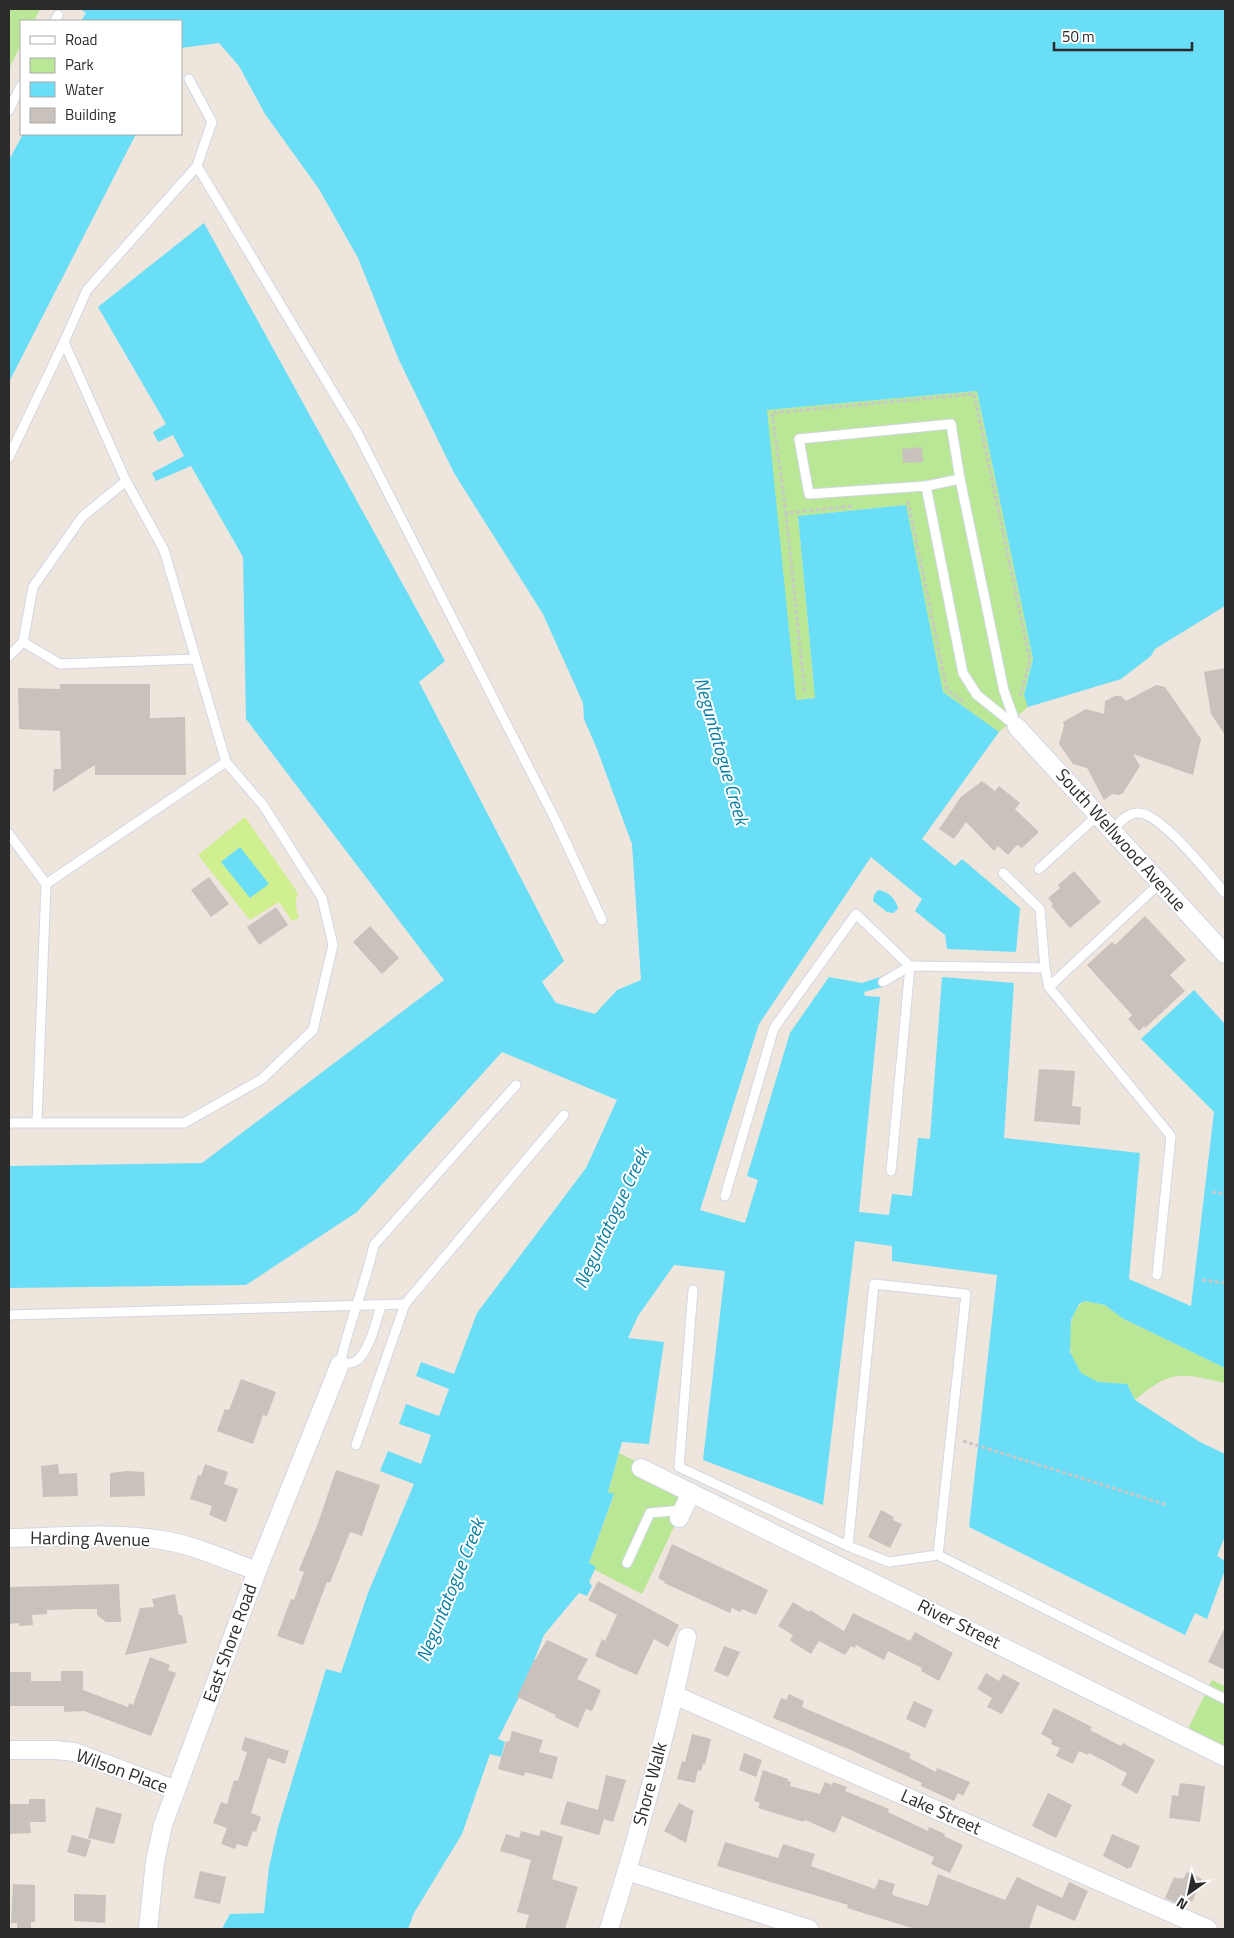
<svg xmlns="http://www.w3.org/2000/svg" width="1234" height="1938" font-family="'Titillium Web',sans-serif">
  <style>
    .green { fill: #b9e796 }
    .pitch { fill: #d0ef91 }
    .water { fill: #6adef6 }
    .building { fill: #c9c2bc }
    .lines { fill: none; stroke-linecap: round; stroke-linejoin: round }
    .service-casing { stroke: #d2d7e5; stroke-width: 11 }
    .minor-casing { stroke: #d2d7e5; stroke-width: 20 }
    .path { stroke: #c8c8c8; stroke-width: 3; stroke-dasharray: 4 2.5; stroke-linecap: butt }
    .service { stroke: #fff; stroke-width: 9 }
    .minor { stroke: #fff; stroke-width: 18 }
    .labels { text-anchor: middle; stroke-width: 4; stroke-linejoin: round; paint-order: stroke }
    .street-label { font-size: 18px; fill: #2b2b2b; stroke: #fff }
    .water-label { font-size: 19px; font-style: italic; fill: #067da5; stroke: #fff }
  </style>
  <rect width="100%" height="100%" fill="#eee5dc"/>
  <g class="green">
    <path d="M9,9H40L34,21H21V45L9,69Z"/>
    <path d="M977,391L1033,659L1024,695L1028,707L999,732L943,692L905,505L798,516L815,698L796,700L766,410Z"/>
    <path d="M1085,1301L1105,1305L1122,1318L1225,1368V1383C1180,1373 1172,1369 1135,1400L1127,1384C1111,1385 1095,1384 1082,1374C1065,1360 1065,1311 1085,1301Z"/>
    <path d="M619,1453L692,1489L642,1594L595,1570L596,1567L589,1563L614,1495L608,1492Z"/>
    <path d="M1212,1680L1225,1686V1753L1186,1733Z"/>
  </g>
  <path class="pitch" d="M245,817L298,893C294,902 296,909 299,918L292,921L279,902L250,920L198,855Z"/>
  <g class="water">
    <path d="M80,9H1225V606L1155,649L1151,656L1121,679L1028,707L1024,695L1033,659L977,391L767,410L796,700L815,698L798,516L906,505L943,692L999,732L922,839L955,866L962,859L1020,908L1016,952L947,949L945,935L915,911L922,899L871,857L759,1024L700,1210L745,1223L758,1180L747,1176L790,1033L829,977L862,983L883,976L886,986L864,992L865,996L880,997L859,1212L889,1215L892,1194L912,1196L918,1138L930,1139L942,977L1014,983L1004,1138L1140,1153L1129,1279L1191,1306L1214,1112L1141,1039L1194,990L1225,1024V1368L1122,1318L1105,1305L1085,1301L1079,1304L1071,1320L1070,1352L1081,1373L1098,1382L1127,1384L1135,1400L1200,1442L1225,1454V1536L1217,1556L1225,1561V1570L1207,1619L1195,1613L1185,1635L969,1527L997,1275L892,1261V1246L855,1241L823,1505L703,1460L725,1271L674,1265L638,1316L628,1338L664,1342L649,1444L622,1442L608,1492L614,1494L589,1563L596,1567L589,1582L592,1586L587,1596L579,1593L544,1635L523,1689L498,1739L505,1742L501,1757L490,1754L462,1834L414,1913L408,1929H222L230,1914L264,1913L269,1867L278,1827L326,1669L341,1673L368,1593L414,1484L380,1471L388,1451L421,1464L431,1435L399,1424L406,1404L439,1416L449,1389L416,1376L421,1362L454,1374L477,1313L586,1168L617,1100L502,1052L357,1212L246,1285L9,1288V1166L202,1163L444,980L246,719L243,557L191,466L156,481L152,473L184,456L173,435L158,442L153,432L166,424L98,307L204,223L445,661L419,682L564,961L542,982L556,1003L595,1014L617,990L641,980L632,844L597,749L584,719L583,703L543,614L454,473L399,360L358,258L319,189L265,114L239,66L219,43L181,48V21H81L86,13Z"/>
    <path d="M23,134H136L9,382V160Z"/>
    <path d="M240,847L269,884L250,898L221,862Z"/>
    <path d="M878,890C888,891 896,899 898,909L893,913L887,912L873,901L874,895Z"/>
  </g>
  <g class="building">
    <path d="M922,447L923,462L903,463L902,449Z"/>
    <path d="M1225,668V735L1211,714L1204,672Z"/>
    <path d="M60,684H150V718L185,717L186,775H95V765L53,792L54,769H61L60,731L19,729L18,688L60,689Z"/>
    <path d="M1156,685L1165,687L1201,739L1193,775L1133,754L1140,766L1123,793L1119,795L1112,794L1104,800L1087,768L1073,764L1059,744L1064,726L1063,722L1086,709L1104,714L1105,701L1115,696H1121L1126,701Z"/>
    <path d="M982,781L995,791L999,786L1020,803L1015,809L1039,832L1022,848L1017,845L1008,855L998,846L994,851L966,822L954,839L939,829L961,797Z"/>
    <path d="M1074,871L1101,902L1070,928L1051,906L1053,904L1048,898L1060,888L1058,885Z"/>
    <path d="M209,877L229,904L211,917L191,890Z"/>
    <path d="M276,907L288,925L259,945L247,927Z"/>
    <path d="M1145,916L1186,960L1170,975L1185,991L1145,1028L1144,1026L1139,1031L1128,1019L1132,1015L1087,965L1112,942L1115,945Z"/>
    <path d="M370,926L399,958L382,974L353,942Z"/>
    <path d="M1039,1069L1075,1071L1072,1106L1081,1107L1080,1125L1034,1121Z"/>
    <path d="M241,1379L276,1392L267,1416L263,1415L253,1444L217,1431L225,1409L229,1410Z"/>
    <path d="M58,1464L59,1474L77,1473L78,1496L43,1497L41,1466Z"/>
    <path d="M205,1464L228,1472L224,1484L238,1489L226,1522L209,1515L212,1506L190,1499L198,1475L201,1476Z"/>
    <path d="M336,1470L380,1485L362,1536L350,1532L330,1583L327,1582L303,1645L277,1636L291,1599L294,1600L304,1572L299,1570L318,1523Z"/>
    <path d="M127,1471L144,1472L145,1496L110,1497V1473Z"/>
    <path d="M881,1510L894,1517L893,1520L902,1524L890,1548L868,1537Z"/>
    <path d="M672,1544L768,1590L756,1615L742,1609L740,1612L732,1608L730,1613L664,1583L665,1582L658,1578Z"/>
    <path d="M598,1581L679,1625L668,1647L654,1639L637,1675L595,1656L602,1639L605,1641L617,1615L588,1600Z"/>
    <path d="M119,1584L121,1622H106L97,1615V1609H82L47,1610V1614L32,1615L33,1625L19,1626V1623L9,1624V1587Z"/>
    <path d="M175,1594L179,1615H182L187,1643L125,1655L140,1608L154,1607L152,1599Z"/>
    <path d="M793,1602L809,1612L810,1610L844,1631L853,1613L910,1641L915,1632L953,1653L939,1681L921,1671L922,1668L888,1651L884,1660L856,1645L855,1648L851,1646L845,1655L819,1641L811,1654L792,1642L790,1640L793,1635L778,1626Z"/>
    <path d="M1225,1627V1670L1208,1662Z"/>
    <path d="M547,1640L588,1659L577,1679L601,1690L592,1711L586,1709L578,1728L555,1717L556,1715L517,1697L534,1660H535Z"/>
    <path d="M724,1646L740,1652L728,1677L714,1671Z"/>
    <path d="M150,1657L170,1665L168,1670L176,1673L151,1736L84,1711L64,1712V1706H9V1672H31V1681H61V1671H83V1690L128,1707L129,1703L133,1705Z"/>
    <path d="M986,1673L999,1681L1003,1674L1020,1683L1002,1714L987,1707L992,1698L977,1689Z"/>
    <path d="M789,1694L804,1701L802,1707L911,1754L909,1758L936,1772L937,1768L970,1782L963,1796L958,1793L954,1801L921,1786L922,1783L853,1751L773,1718L781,1698L786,1700Z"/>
    <path d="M914,1701L933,1710L925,1728L906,1719Z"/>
    <path d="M1054,1708L1092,1727L1090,1730L1121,1746L1123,1743L1155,1760L1137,1794L1121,1785L1127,1773L1089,1753L1088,1755L1079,1751L1073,1764L1056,1756L1060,1748L1051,1744L1052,1740L1041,1734Z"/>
    <path d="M512,1731L543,1740L539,1752L558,1757L552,1779L525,1772L524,1776L498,1769L506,1741L509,1742Z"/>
    <path d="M692,1734L711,1739L705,1764H703L701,1771L698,1770L695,1783L677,1779L682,1761L685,1762Z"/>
    <path d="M245,1737L289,1751L285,1764L268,1758L251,1813L261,1817L256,1832L253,1831L247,1847L237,1844L235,1849L221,1844L227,1828L213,1823L221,1802L227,1804L234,1780L238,1781L247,1752L241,1750Z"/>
    <path d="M744,1753L762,1760L756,1777L739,1770Z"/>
    <path d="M763,1770L788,1779V1781L791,1782L790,1786L820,1794L825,1782L832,1785L833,1782L847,1787L845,1791L889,1809L888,1812L928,1831L929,1827L945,1834L944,1836L963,1845L950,1873L931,1864L934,1857L842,1816L835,1833L805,1820L804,1822L758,1808L760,1803L754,1801Z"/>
    <path d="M606,1775L626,1780L613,1822L604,1819L599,1835L560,1824L567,1801L598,1810Z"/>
    <path d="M1180,1783L1205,1786L1200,1822L1169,1818L1172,1795L1178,1796Z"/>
    <path d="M1048,1793L1072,1805L1056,1838L1032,1826Z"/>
    <path d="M29,1799H45L46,1822H30L31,1833L9,1834V1804H29Z"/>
    <path d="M679,1803L694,1811L691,1818H692L686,1843L664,1831Z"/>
    <path d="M96,1807L122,1814L114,1844L88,1838Z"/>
    <path d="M541,1830L563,1837L552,1879L578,1887L565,1929H525L529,1915L517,1912L531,1860L500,1851L506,1834L519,1838L521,1831L539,1836Z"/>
    <path d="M1112,1834L1140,1846L1131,1868L1129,1867L1128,1869L1103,1856Z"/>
    <path d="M72,1835L91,1840L86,1857L67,1852Z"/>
    <path d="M725,1842L778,1858L783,1844L815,1854L811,1866L875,1889L879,1879L895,1884L892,1894L895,1896L928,1906L938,1874L1005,1900L1017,1877L1062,1898L1069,1882L1088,1891L1075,1921L1037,1905L1029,1929H915L847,1908L848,1905L717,1866Z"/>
    <path d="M200,1871L226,1877L220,1904L194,1898Z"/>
    <path d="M1187,1872L1202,1879L1192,1902L1185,1898L1182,1906L1165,1898L1174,1877L1179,1879L1180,1877L1183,1879Z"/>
    <path d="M13,1884L35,1885V1922H31V1929L17,1928V1923H11Z"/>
    <path d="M74,1894L106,1895L105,1923L74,1921Z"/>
  </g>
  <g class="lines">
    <g class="service-casing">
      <g id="service">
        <path d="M55,21L58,15"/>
        <path d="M189,79L212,122L197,166"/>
        <path d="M9,110L21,86"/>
        <path d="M951,424L960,479L1004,691L1017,727L977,695L963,673L926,486L809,494L799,439Z"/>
        <path d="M9,457L64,342"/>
        <path d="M126,481L64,342L87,290L197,166L357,432L556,821L602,920"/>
        <path d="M926,486L960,479"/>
        <path d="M9,656L23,642"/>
        <path d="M1112,831C1119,823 1126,814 1137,813C1159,810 1210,876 1225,893"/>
        <path d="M9,834L46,884L37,1122"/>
        <path d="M1039,869L1098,815"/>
        <path d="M1003,873L1040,909L1045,968L1049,987L1171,1136L1157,1275"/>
        <path d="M46,884L226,762"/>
        <path d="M1049,987L1160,883"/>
        <path d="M9,1123H184L262,1079L313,1030L333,945L322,898L263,805L226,762L164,550L126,481L82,517L33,587L23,642L60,664L195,659"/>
        <path d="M891,1171L910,966L1045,968"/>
        <path d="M725,1196L774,1028L856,914L910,966L883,982"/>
        <path d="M693,1290L679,1467L848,1546"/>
        <path d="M381,1306C376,1321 369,1353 356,1361C352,1364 345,1363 340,1364C349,1323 365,1285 374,1245L516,1085"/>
        <path d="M9,1315L405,1304L564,1115"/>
        <path d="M356,1445L405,1304"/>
        <path d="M938,1555L889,1562L848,1546L874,1284L966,1294L938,1555L1225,1699"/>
        <path d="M627,1563L650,1513L683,1510"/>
      </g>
    </g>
    <g class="minor-casing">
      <g id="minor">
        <path d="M1017,727L1225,954"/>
        <path d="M641,1468L1225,1757"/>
        <path d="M679,1518L691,1493"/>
        <path d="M9,1538C59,1537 112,1532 162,1540C194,1545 226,1560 257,1571"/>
        <path d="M674,1695L1208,1929"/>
        <path d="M9,1750H56L74,1752L176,1790"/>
        <path d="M627,1871L809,1929"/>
        <path d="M148,1929L155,1862L163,1825L257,1571L340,1364"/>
        <path d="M609,1929C639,1833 666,1735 687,1637"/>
      </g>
    </g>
    <g class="path">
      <path d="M908,501L947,690L965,703"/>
      <path d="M852,506L786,513L772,413L974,394L1030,661L1020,696"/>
      <path d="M786,513L805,695"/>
      <path d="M1212,1192L1225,1194"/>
      <path d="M1202,1280L1225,1283"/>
      <path d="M963,1441L1167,1505"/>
    </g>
    <use href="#service" class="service"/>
    <use href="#minor" class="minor"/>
  </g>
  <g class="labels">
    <g class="street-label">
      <text transform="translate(1121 840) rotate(48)" y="6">South Wellwood Avenue</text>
      <text transform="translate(90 1539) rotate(1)" y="6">Harding Avenue</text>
      <text transform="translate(959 1624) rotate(26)" y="6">River Street</text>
      <text transform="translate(230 1643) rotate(-70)" y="6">East Shore Road</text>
      <text transform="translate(122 1771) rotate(20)" y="6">Wilson Place</text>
      <text transform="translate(650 1784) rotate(-75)" y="6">Shore Walk</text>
      <text transform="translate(941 1812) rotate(24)" y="6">Lake Street</text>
    </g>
    <g class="water-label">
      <text transform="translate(722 751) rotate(74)" y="7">Neguntatogue Creek</text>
      <text transform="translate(611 1218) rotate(-65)" y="7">Neguntatogue Creek</text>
      <text transform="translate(450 1590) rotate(-68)" y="7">Neguntatogue Creek</text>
    </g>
  </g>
  <rect width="1234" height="1938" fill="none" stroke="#2b2b2b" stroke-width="20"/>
  <rect x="20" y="20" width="162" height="115" fill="#ffffff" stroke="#aaaaaa"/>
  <rect x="30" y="36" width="25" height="8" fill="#ffffff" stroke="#aaaaaa"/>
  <text x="65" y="45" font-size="15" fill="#2b2b2b">Road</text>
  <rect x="30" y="58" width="25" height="15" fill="#b9e796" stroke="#aaaaaa"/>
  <text x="65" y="70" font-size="15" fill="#2b2b2b">Park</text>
  <rect x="30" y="82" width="25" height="15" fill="#6adef6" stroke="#aaaaaa"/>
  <text x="65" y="95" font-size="15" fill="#2b2b2b">Water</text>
  <rect x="30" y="108" width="25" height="15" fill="#c9c2bc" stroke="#aaaaaa"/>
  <text x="65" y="120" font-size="15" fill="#2b2b2b">Building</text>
  <g transform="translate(1189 1893) rotate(213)" stroke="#ffffff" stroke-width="4" paint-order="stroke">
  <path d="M0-4L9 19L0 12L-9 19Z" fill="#2b2b2b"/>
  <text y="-8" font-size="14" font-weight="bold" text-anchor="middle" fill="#2b2b2b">N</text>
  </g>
  <path d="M1054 42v8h138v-8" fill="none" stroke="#2b2b2b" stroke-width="2.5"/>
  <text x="1062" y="42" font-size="15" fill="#2b2b2b" stroke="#ffffff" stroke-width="4" paint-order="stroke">50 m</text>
</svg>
